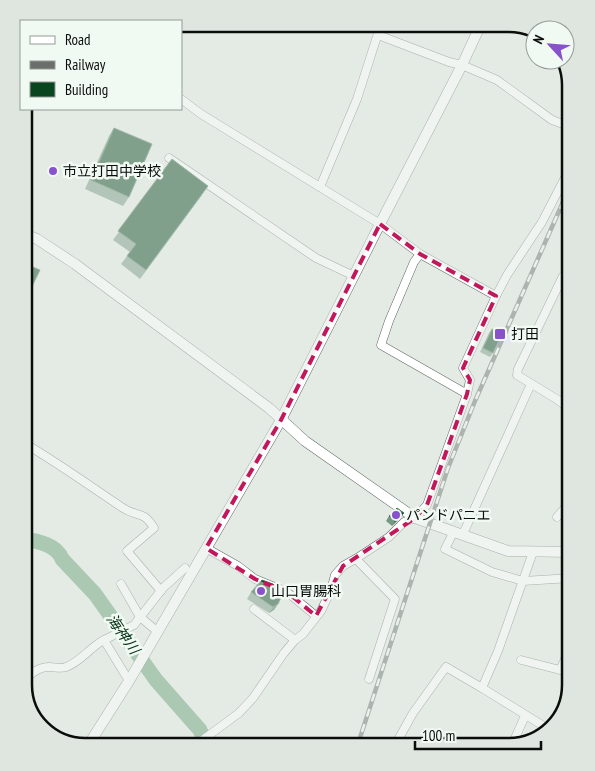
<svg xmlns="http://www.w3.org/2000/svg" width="595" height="771" font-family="'PT Sans Narrow','Noto Sans JP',sans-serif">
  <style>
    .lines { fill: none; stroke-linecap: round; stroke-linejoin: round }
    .river { stroke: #679f74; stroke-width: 15 }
    .minor-casing { stroke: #646a65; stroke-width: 9 }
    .tertiary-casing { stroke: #646a65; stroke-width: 11 }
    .minor { stroke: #fff; stroke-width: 8 }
    .tertiary { stroke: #fff; stroke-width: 10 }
    .rail-casing { stroke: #6b6f6b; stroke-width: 4.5 }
    .rail { stroke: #f1f9f3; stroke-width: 2.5; stroke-dasharray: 8; stroke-linecap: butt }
    .wall { fill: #769882 }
    .shaded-wall { fill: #4b785b }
    .building { fill: #094620; stroke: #4b785b }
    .marked { fill: none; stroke: #c2185b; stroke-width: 4; stroke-dasharray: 10 6; stroke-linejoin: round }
    .poi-dot { fill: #8752ca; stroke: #f1f9f3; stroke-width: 2 }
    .labels { text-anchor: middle; stroke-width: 5; stroke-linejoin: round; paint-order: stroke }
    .poi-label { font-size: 14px; fill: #0b0d0b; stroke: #f1f9f3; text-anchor: start }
    .water-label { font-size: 15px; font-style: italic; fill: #0a361a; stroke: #f1f9f3 }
    .rim { fill: none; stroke: #0b0d0b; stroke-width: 2.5 }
  </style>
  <rect width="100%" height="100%" fill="#e4ebe5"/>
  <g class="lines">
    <path class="river" d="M24,539C38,541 57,545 62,559L95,594L156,680L200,730L207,747"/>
    <g class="minor-casing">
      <g id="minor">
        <path d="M378,35L449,62L462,65L497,80L552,120L571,127"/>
        <path d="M181,99L201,114L380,224L420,254L496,296"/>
        <path d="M169,158L316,258L354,276"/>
        <path d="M320,187L357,99L381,24"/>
        <path d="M420,254L414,262L389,321L381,345L467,394"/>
        <path d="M571,410L558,400L517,375L518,369L563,276L571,280"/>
        <path d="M24,443C58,463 90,486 123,508C138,518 142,509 154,528L127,551L161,591"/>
        <path d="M557,517L571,501"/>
        <path d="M454,531L445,549L492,572L523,581L571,578"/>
        <path d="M463,534L531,384"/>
        <path d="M206,548L238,566L255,579L287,592L316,616"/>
        <path d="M533,552L498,651L482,688L550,730"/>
        <path d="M356,559L395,599L369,679"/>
        <path d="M121,584L140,617L158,632"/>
        <path d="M254,609L295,640"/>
        <path d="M571,659L567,655L571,646"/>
        <path d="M521,660L560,670L567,655"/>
        <path d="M129,681L104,640L134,625L163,588L185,568"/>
        <path d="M24,682C31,673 38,667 50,667C55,667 61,669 66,667C82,661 90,647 104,640"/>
        <path d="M193,747L239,713L253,698L284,653L295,640L303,634L321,611L331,590L335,575L343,566L357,558L389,537L404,522L415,518L427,505L467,394L470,380L463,368L496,296L507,275L542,222L571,166"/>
        <path d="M394,747L413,713L446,667L482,688"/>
        <path d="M511,747L525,716"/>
      </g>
    </g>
    <g class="tertiary-casing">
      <g id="tertiary">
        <path d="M24,115L28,109"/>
        <path d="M24,234L37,239L75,264L269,408L305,441L415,518L508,551L571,552"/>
        <path d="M87,747L129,681L281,420L380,224L462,65L481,24"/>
      </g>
    </g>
    <use href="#minor" class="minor"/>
    <use href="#tertiary" class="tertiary"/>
    <g class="rail-casing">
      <path id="rail" d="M357,747L448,468L475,401L571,184"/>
    </g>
    <use href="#rail" class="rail"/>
  </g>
  <g class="wall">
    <path d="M114,128L129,197L123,206L85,189L109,136Z"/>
    <path d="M172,159L202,195L140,279L121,264L130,252L113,240Z"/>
    <path d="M492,329L493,353L490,357L480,352L489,333Z"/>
    <path d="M389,516L401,517L392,526L386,521Z"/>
    <path d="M251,592L278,604L274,610L269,613L247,599Z"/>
  </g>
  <g class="shaded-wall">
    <path d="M404,513L401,517L392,526L395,522Z"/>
    <path d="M278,604L274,610L269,613L273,607Z"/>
  </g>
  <g class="building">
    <path d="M114,128L152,144L129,197L91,180Z"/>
    <path d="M172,159L208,186L146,270L127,256L136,244L118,231Z"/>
    <path d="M26,264L40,270L24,303V269Z"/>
    <path d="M492,329L502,334L493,353L483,348Z"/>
    <path d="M397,508L404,513L395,522L389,516Z"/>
    <path d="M262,580L273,584L283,593L278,604L273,607L251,592Z"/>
  </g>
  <path d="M0 0H595V771H0ZM380,224L420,254L496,296L463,368L470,380L467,394L427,505L415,518L343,566L316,616L287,592L255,579L206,548L281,420Z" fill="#e4ebe5" fill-opacity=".55" fill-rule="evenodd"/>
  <path class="marked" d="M380,224L420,254L496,296L463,368L470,380L467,394L427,505L415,518L343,566L316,616L287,592L255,579L206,548L281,420Z"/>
  <g class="poi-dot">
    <circle cx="53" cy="171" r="5"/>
    <rect x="494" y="328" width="12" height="12" rx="2.5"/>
    <circle cx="396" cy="515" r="5"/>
    <circle cx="261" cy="591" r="5"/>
  </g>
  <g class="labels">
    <g class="poi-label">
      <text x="63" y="176">市立打田中学校</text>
      <text x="511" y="339">打田</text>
      <text x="406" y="520">パンドパニエ</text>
      <text x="271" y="596">山口胃腸科</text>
    </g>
    <g class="water-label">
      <text transform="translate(123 634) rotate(55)" y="5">海神川</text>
    </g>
  </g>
  <path d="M0 0H595V771H0ZM85 32H509A53 53 0 0 1 562 85V685A53 53 0 0 1 509 738H85A53 53 0 0 1 32 685V85A53 53 0 0 1 85 32Z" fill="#dfe6e0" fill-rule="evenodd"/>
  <path class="rim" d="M85 32H509A53 53 0 0 1 562 85V685A53 53 0 0 1 509 738H85A53 53 0 0 1 32 685V85A53 53 0 0 1 85 32Z"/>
  <rect x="20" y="20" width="162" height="90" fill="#f1f9f3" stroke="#959b96"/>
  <rect x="30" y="36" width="25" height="8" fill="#ffffff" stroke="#959b96"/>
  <text x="65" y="45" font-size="15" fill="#0b0d0b">Road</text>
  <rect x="30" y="61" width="25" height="8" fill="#6b6f6b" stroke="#959b96"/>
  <text x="65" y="70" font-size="15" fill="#0b0d0b">Railway</text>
  <rect x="30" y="82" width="25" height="15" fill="#094620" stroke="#959b96"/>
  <text x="65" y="95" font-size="15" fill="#0b0d0b">Building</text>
  <g transform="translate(550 45) rotate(296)"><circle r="24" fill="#f1f9f3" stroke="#959b96"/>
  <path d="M0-4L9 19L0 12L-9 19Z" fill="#8752ca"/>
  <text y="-8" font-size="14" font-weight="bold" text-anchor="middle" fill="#0b0d0b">N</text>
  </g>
  <path d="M415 741v8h126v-8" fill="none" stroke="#0b0d0b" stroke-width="2.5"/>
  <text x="422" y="741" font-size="15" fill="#0b0d0b" stroke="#f1f9f3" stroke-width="4" paint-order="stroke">100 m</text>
</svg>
